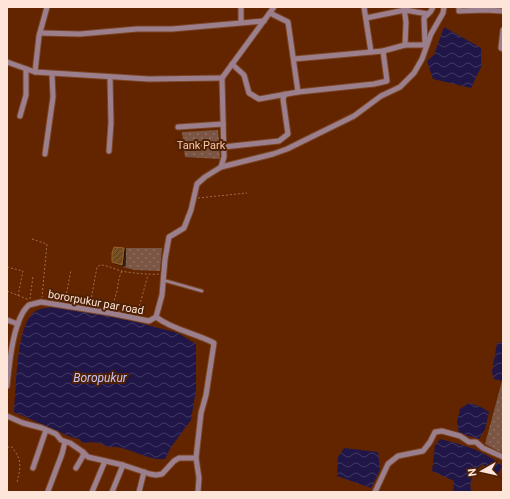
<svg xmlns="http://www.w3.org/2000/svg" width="510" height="499" font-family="Roboto,sans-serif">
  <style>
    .park { fill: url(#park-dots) }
    .water { fill: url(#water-waves) }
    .building { fill: url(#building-hatch); stroke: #966328; filter: url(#shadow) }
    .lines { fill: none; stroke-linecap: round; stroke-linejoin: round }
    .service-casing { stroke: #7b4423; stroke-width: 4.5 }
    .minor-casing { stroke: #7b4423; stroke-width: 7 }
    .path { stroke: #9d6e53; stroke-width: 1; stroke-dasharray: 2 2; stroke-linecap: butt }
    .service { stroke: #9b7f8d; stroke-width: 2.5 }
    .minor { stroke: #9b7f8d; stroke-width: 5 }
    .labels { text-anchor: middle; stroke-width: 4; stroke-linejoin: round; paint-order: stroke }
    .park-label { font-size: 11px; fill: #fbc6ac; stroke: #4f2105 }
    .street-label { font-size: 11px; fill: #fde5da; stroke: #4f2105 }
    .water-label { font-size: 12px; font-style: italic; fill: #c7c5f9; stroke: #4f2105 }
  </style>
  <defs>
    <pattern id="park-dots" width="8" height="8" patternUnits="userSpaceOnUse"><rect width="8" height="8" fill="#7c5644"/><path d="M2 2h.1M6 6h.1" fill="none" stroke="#906e5e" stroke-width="1.8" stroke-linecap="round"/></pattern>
    <pattern id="water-waves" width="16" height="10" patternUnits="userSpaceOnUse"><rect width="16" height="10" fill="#201748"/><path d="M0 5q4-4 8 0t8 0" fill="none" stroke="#413962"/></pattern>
    <pattern id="building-hatch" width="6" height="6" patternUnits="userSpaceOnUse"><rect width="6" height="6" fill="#6f481c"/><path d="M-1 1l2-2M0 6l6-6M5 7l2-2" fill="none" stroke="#84623c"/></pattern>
    <filter id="shadow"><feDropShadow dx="3" dy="1.5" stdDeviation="0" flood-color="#0009"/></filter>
  </defs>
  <rect width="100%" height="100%" fill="#622500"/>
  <g class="park">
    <path d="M218,130L220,159L185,157L182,132Z"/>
    <path d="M126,248H162L160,271L135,270L123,267Z"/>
    <path d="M502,381H503V454L485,444Z"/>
  </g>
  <g class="water">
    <path d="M444,27L481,48V67L471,88L433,79L427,61L434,55Z"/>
    <path d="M54,307L75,309L117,317L178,333L196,344V389L191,420L171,447L165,459C145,461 127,444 107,447C99,441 93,442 83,443L79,439L71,437L14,412C16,389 16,328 33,313C39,308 46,308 54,307Z"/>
    <path d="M503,342V381L494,379L492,372L497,343Z"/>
    <path d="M469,403L481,407L489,412L485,429L479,439L459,433L457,422L460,409Z"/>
    <path d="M440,439C463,445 484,450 502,466L498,474L489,472L483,464C475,471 467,481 472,492H453L454,481L432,471L435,446Z"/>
    <path d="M344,448L378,452L380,470L371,488L337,476L338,457Z"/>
  </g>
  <path class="building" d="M114,247L124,248L122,265L112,262V253Z"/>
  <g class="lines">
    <g class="service-casing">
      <path id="service" d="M163,280L202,291"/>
    </g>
    <g class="minor-casing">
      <g id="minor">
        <path d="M241,7V22"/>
        <path d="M364,7L371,52"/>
        <path d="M459,7V11L484,10L503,11"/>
        <path d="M404,8L406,22L405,45"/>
        <path d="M270,13L288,22L298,92"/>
        <path d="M366,18L405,10L428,14"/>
        <path d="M503,30L501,48L503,49"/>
        <path d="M40,33L80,34L137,29H172L264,21"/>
        <path d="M294,59L383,51"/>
        <path d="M7,62L35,72L149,79L222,78"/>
        <path d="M232,64L244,75L249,93L259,99L298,92L374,84L387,81L383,51L405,45H424L425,42L424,18L431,11L433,7"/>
        <path d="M35,72L39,36L47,7"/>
        <path d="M20,116L26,95V69"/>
        <path d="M178,127L223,124"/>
        <path d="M223,147L279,141L288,134L283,99L285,94"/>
        <path d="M109,151L111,123L110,77"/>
        <path d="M45,154L53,97L52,74"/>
        <path d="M221,167L273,154L287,149L354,116L381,96L400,87L414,73L422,59L431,34L443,13L444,7"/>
        <path d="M7,320L18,324"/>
        <path d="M7,386C9,366 13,318 29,305L41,302L110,313L149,321L156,317L162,295L165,259L169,237L184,228L191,210L197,184L205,177L221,167L224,157L222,78L274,7"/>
        <path d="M7,416L23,423L42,428L56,434L61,440L70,443L83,452L88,457L123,465L150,474L156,475L162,474L174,461L179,458H196L201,413L206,395L214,343C195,333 173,330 156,317"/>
        <path d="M196,458L199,478L198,492"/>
        <path d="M33,468L46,430"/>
        <path d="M76,468L83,456V452"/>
        <path d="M48,491L62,454L65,442"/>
        <path d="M92,492L105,461"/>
        <path d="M112,492L123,465"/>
        <path d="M139,492L144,472"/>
        <path d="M375,492L388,464L398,456L423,451L430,442L435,432L442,431L460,436L469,442H476L483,448L503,457"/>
      </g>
    </g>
    <g class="path">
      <path d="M198,198L247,193"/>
      <path d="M32,239L47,244L42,297"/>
      <path d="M7,267L23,271L18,296"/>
      <path d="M7,291L27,299V300"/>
      <path d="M30,299L33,276"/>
      <path d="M65,301L71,270"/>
      <path d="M90,305L97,267L100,265C107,265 114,269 121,271C132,273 149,275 159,274"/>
      <path d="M112,308L117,291L119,278L122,271"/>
      <path d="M136,313L140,304L148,275"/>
      <path d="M7,447H12C22,460 21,466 17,482"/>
    </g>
    <use href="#service" class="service"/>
    <use href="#minor" class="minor"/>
  </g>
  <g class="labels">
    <g class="park-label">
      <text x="201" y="149">Tank Park</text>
    </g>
    <g class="street-label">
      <text transform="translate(96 302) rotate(10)" y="4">bororpukur par road</text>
    </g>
    <g class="water-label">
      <text x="100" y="382">Boropukur</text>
    </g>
  </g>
  <rect width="510" height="499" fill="none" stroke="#fde5da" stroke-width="16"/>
  <g transform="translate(482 471) rotate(262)" stroke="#4f2105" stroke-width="3" paint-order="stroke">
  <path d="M0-3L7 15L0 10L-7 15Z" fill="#fde5da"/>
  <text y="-6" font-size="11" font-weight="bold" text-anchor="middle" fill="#fde5da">N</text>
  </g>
</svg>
